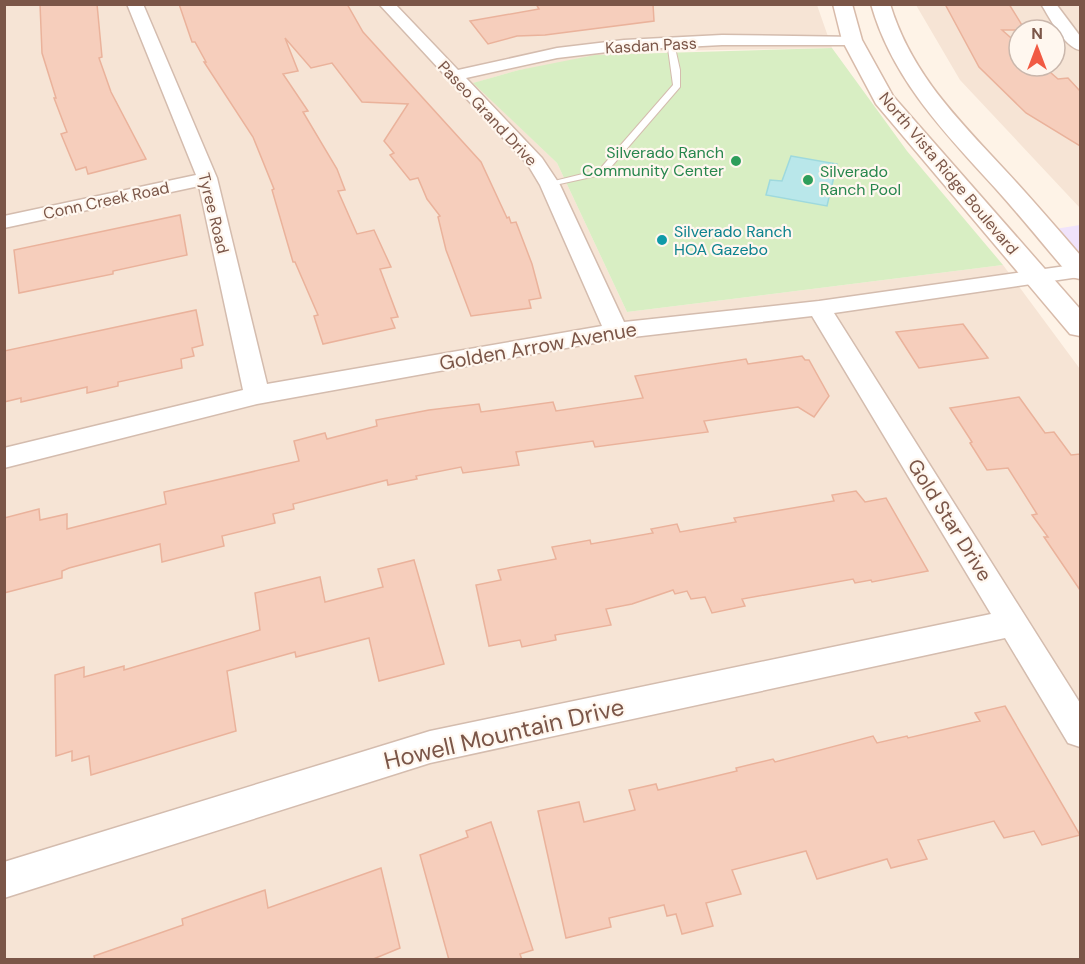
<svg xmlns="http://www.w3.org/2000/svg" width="1085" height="964" font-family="'DM Sans',sans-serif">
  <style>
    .residential { fill: #f6e4d5; fill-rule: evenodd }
    .education { fill: #f0e3fb }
    .green { fill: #d8eec3 }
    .water { fill: #b9e7ea; stroke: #9ed9dd; stroke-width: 1.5 }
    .building { fill: #f6cebc; stroke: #eab29b; stroke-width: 1.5 }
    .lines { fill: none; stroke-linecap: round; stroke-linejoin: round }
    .lane-casing { stroke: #d4bcae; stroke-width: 2 }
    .street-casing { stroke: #d4bcae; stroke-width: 3 }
    .secondary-casing { stroke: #d8bbaa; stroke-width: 3 }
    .lane { fill: #fff; fill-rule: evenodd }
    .street { fill: #fff; fill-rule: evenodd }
    .secondary { fill: #fff; fill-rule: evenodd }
    .leisure-dot { fill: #2e9e5b; stroke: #fff7ef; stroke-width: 2 }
    .culture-dot { fill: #0f9aa8; stroke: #fff7ef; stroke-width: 2 }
    .labels { text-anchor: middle; stroke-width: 4.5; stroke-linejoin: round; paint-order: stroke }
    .far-street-label { font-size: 16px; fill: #7b5648; stroke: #fff7ef }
    .far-leisure-label { font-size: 16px; fill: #27864d; stroke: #fff7ef; text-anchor: end }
    .far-culture-label { font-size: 16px; fill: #0d838f; stroke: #fff7ef; text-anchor: start }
    .street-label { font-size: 20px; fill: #7b5648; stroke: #fff7ef }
    .near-street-label { font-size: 24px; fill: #7b5648; stroke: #fff7ef }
  </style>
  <rect width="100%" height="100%" fill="#fef3e7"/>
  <g class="residential">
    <path d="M5,5H817L832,48L662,51L519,70L474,83L557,163L627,312L1003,265L1080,369V959L5,960Z"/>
    <path d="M916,5H1080V208L960,80ZM1019,30H1055V66H1019Z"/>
  </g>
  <path class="education" d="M1080,225V256L1055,229Z"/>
  <path class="green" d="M832,48L907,151L1003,265L627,312L557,163L473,83L519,70L595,55Z"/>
  <path class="water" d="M791,156L837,164L827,206L766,195L770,180L782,181Z"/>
  <g class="building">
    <path d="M40,4H97L102,57L99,58L111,92L146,159L88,174L86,167L76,170L61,134L67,132L54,98H56L42,53Z"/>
    <path d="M179,4H347L363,32L481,162L507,218L509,217L511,223L516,222L532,264L541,298L529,300L531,308L471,316L446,250L438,217L440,216L427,199L418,178L410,180L390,155L394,153L384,141L408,104L362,102L332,63L311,68L285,38L298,71L283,74L308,111L303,112L337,169L345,190L338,191L357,234L374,230L391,267L380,269L398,317L391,318L395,328L323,344L314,316L318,315L295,262H293L272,190L274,189L253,137L204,62H206L195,42H192Z"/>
    <path d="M536,4H653L654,21L545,35L517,36L488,44L470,21L539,9Z"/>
    <path d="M945,4H1009L1025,30H1002L1019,45V66H1043L1058,79L1068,78L1080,91V146L1026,113L979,67Z"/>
    <path d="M180,215L187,255L113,271V274L19,293L14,250Z"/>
    <path d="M196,310L203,345L192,348L194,356L181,359L182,368L118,382V386L87,393V387L21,402V398L4,402V351Z"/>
    <path d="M963,324L988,358L919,368L896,332Z"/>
    <path d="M802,356L805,360H809L829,396L814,417L798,407L704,421L708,432L595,447L593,441L516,452L519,465L463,473L461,467L416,476L417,479L388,485L387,480L293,504L294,509L273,514L275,523L222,536L224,546L162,562L160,544L69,568L62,571V578L4,593V518L39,509L40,520L67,514V529L166,504L164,492L299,461L294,441L325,433L327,439L377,426L376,420L429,410L479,404L481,412L553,402L556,411L643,398L635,376L746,359L748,364Z"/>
    <path d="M1019,397L1045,433L1054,432L1071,455L1080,454V590L1044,537H1048L1032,515L1037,514L1008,468L987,470L970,443L972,442L950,408Z"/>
    <path d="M856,491L865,502L886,498L928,571L872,582L871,580L855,583L853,579L742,599L745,606L712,613L705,597L691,599L687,591L675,594L673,590L632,604L606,609L611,625L555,635L556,640L522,647L520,640L489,646L476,585L501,580L498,570L556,559L552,547L590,540L591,544L653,533L651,529L677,524L680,532L736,522L734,518L834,501L832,495Z"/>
    <path d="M414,560L444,664L379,681L369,638L296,657L295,652L227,671L236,731L91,775L89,756L72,761V751L56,756L55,675L84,667V677L124,666V670L260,630L255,593L320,577L325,602L383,587L378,569Z"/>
    <path d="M1005,706L1080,835L1042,845L1034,831L1004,838L994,821L918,840L927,859L891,868L887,859L817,879L806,851L732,870L741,894L706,903L713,926L682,934L676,914L667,916L664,905L609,918L611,927L566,938L538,811L579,802L584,822L635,810L629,790L656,784L658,790L737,771L736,768L773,759L775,762L873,736L877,743L907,736L908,738L980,721L975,713Z"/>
    <path d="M491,822L533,950L520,954L522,960H449L420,855L468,837L466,831Z"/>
    <path d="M381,868L400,948L371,960H95L94,956L183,925L182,919L265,890L268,908Z"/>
  </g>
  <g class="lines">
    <g class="lane-casing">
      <path id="lane" d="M667,41L674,43L680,70V87L605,174L546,187V183L599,170L673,85Z"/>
    </g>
    <g class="street-casing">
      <g id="street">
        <path d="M127,4H143L217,178L267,384L602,326L540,185L528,165L379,4H395L458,70L557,48L624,40L722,35L858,37L860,40L858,43L852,45H722L624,50L557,58L466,78L542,158L560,185L624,322L819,301L1080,264L1079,277L834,313L1080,703V747L1068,743L1005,638L430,763L4,898V862L430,731L991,614L812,316L616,339L257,404L4,468V448L243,390L199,186L4,228V216L196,175Z"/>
        <path d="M1041,4H1056L1080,36V50C1064,47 1050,18 1041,4Z"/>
      </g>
    </g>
    <g class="secondary-casing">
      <g id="secondary">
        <path d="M833,4H852L862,40L893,96L1080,309V336L1070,334L876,104L842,40Z"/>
        <path d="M871,4H890C911,73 956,117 1004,169C1030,197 1055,226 1080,255V279L1071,277C1046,248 1022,218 996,189C945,133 892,79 871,4Z"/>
      </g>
    </g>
    <use href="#lane" class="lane"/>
    <use href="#street" class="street"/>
    <use href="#secondary" class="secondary"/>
  </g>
  <g class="leisure-dot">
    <circle cx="736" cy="161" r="6"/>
    <circle cx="808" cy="180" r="6"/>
  </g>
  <circle class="culture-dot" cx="662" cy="240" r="6"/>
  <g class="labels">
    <g class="far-street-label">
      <text transform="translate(651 45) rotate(-3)" y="6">Kasdan Pass</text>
      <text transform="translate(488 113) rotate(47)" y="6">Paseo Grand Drive</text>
      <text transform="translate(949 173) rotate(50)" y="6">North Vista Ridge Boulevard</text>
      <text transform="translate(106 200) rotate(-12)" y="6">Conn Creek Road</text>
      <text transform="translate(214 213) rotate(76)" y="6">Tyree Road</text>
    </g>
    <g class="far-leisure-label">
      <text x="724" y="158">Silverado Ranch<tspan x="724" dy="18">Community Center</tspan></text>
      <text x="820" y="177" text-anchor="start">Silverado<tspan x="820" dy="18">Ranch Pool</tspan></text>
    </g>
    <g class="far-culture-label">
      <text x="674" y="237">Silverado Ranch<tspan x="674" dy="18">HOA Gazebo</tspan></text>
    </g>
    <g class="street-label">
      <text transform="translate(538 346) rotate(-10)" y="7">Golden Arrow Avenue</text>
      <text transform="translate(950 520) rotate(58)" y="7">Gold Star Drive</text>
    </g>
    <g class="near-street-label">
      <text transform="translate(504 734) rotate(-13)" y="8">Howell Mountain Drive</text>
    </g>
  </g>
  <rect width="1085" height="964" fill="none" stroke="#7b5648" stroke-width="12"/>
  <g transform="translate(1037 48)"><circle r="28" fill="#fff7ef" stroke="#cab7ac" stroke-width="1.5"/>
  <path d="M0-4.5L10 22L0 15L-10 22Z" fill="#f15a43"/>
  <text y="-9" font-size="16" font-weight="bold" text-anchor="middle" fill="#7b5648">N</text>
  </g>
</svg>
